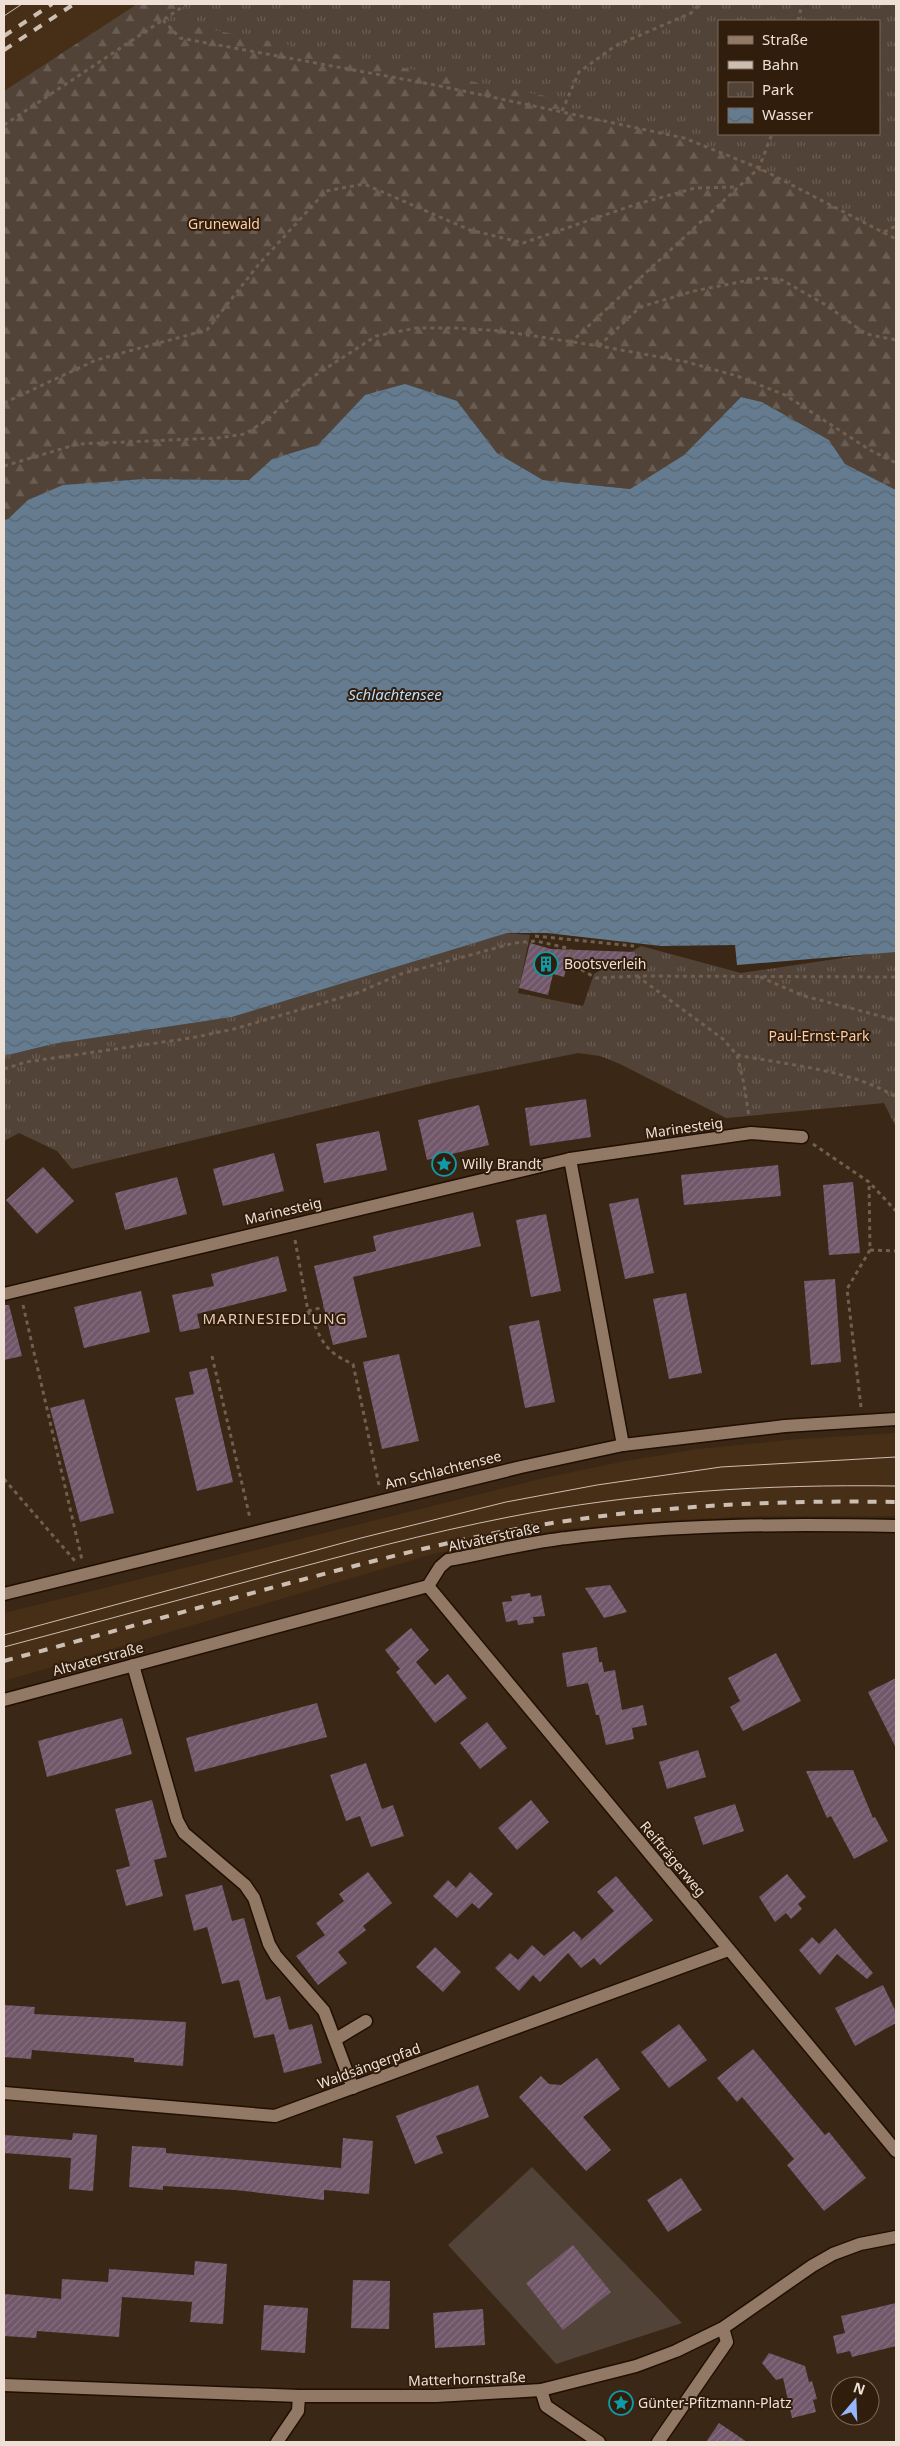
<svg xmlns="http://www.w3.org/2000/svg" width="900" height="2446" font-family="'Noto Sans',sans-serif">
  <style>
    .built { fill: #472e16 }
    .green { fill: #514338 }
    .forest { fill: url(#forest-firs); fill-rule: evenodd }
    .park { fill: url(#park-tufts); fill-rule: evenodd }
    .water { fill: url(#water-waves) }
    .building { fill: url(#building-hatch) }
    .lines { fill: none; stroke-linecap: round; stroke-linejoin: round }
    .minor-casing { stroke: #220f01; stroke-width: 15 }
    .path { stroke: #715f4f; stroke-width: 3; stroke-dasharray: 4 4; stroke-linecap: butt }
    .minor { stroke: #917965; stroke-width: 12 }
    .tram { stroke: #cdbeb2; stroke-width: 1 }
    .rail { stroke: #cdbeb2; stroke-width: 4; stroke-dasharray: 9 9; stroke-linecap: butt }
    .labels { text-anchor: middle; stroke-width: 4; stroke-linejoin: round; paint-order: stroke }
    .park-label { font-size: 14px; fill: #fccfa9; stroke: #311d0c }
    .poi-label { font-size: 14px; fill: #eee0d5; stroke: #311d0c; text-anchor: start }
    .street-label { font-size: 14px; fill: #eee0d5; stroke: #311d0c }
    .water-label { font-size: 15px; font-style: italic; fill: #bbdefd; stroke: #311d0c }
    .neighbourhood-label { font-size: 15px; letter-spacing: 1px; fill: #e5cbb5; stroke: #311d0c }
  </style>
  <defs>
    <pattern id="forest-firs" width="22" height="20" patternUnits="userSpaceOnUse" patternTransform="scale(1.25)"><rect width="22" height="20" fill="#514338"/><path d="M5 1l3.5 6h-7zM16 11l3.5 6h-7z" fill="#6a5e54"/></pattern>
    <pattern id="park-tufts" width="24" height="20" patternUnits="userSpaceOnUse" patternTransform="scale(1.25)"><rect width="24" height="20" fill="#514338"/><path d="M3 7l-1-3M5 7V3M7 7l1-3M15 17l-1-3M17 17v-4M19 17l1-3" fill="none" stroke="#6a5e54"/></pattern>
    <pattern id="water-waves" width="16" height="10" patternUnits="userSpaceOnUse" patternTransform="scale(1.25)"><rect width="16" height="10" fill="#657c90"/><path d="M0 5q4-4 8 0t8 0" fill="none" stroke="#596570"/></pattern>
    <pattern id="building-hatch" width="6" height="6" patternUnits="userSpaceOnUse" patternTransform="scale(1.25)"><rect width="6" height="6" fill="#715769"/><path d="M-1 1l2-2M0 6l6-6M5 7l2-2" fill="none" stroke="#866f7e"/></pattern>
  </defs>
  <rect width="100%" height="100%" fill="#3b2715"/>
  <g class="built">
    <path d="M4,4H137L4,91Z"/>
    <path d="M896,1433V1516H762L677,1520L563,1529L433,1554L4,1681V1613L544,1478L620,1462L698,1449L798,1439Z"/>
  </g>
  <path class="green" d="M532,2167L682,2323L556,2364L448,2245Z"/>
  <path class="forest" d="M137,4H896V490L845,464L829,440L762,402L741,397L684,455L630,489L543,480L497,453L457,401L365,395L318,446L272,459L249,480L144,479L29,500L8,519L4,520V91ZM719,21H879V134H719Z"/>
  <g class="park">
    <path d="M188,4H896V239L759,168L684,138L562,111L550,97L163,20ZM719,21H879V134H719Z"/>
    <path d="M506,933L530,935L518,993L583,1006L594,974L641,946L741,973L896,950V1127L884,1103L726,1118L620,1064L600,1056L578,1053L446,1080L72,1169L57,1151L19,1133L4,1141V1056L53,1044L232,1017Z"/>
  </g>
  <path class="water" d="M405,384L457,401L497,453L543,480L630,489L684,455L741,397L762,402L829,440L845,464L896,490V952L737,965L735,945L661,946L547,933H507L232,1017L53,1044L4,1056V520L8,519L28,500L63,485L144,479L249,480L272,459L318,445L365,395Z"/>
  <g class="building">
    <path d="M530,943L551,949L635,952L634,968L588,965L569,957L564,977L553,974L548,995L519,988Z"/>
    <path d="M586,1099L591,1137L530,1146L525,1108Z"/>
    <path d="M479,1105L489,1145L427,1160L418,1120Z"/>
    <path d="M379,1131L387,1170L324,1183L316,1144Z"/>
    <path d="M274,1153L284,1191L223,1206L213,1169Z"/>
    <path d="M778,1165L781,1196L684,1205L681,1175Z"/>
    <path d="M43,1167L74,1201L37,1234L6,1200Z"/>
    <path d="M177,1177L187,1214L125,1230L115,1193Z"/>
    <path d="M853,1182L860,1253L829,1255L823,1185Z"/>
    <path d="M638,1198L654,1273L625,1279L609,1204Z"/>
    <path d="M473,1212L481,1246L353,1277L367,1337L333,1345L314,1266L376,1251L373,1236Z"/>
    <path d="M546,1214L561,1291L531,1297L516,1220Z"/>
    <path d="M278,1256L287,1291L197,1314L200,1328L180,1332L172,1295L214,1286L211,1274Z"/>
    <path d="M835,1279L841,1362L811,1365L804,1281Z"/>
    <path d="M141,1291L150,1332L84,1348L74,1307Z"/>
    <path d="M686,1293L702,1373L669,1379L653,1299Z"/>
    <path d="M4,1305H9L22,1356L4,1360Z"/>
    <path d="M539,1320L555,1402L525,1408L509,1326Z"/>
    <path d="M399,1354L419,1441L382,1449L363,1362Z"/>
    <path d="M207,1368L233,1482L197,1491L175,1398L194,1394L189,1372Z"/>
    <path d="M84,1399L114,1513L80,1522L50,1408Z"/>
    <path d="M610,1585L627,1612L604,1618L585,1588Z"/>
    <path d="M530,1593L531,1597L541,1595L545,1616L533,1617L534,1623L518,1625L517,1620L506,1622L502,1602L512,1601L511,1596Z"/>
    <path d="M411,1628L429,1650L416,1662L435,1685L448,1674L467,1698L435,1723L396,1672L400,1669L385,1650Z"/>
    <path d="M597,1647L599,1662H602L604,1672L615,1670L622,1710L643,1705L647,1725L632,1728L634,1739L606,1745L599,1715H596L588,1683L567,1687L562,1653Z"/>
    <path d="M776,1653L801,1701L743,1731L730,1707L740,1701L728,1678Z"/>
    <path d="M896,1678V1748L868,1692Z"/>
    <path d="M317,1703L327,1737L195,1772L186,1738Z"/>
    <path d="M122,1718L132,1754L47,1777L38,1741Z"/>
    <path d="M487,1722L507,1748L480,1769L460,1743Z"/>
    <path d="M698,1750L706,1777L667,1789L659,1762Z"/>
    <path d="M366,1763L382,1809L393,1805L404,1836L371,1847L360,1816L346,1821L330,1775Z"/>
    <path d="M853,1770L873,1818L875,1817L888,1841L854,1859L831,1816L827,1818L806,1771Z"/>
    <path d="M152,1800L167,1857L154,1860L163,1896L126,1906L116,1870L130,1866L115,1809Z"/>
    <path d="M531,1800L549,1822L517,1850L498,1828Z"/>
    <path d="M735,1804L744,1831L703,1845L694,1817Z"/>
    <path d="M368,1872L392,1903L363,1926L366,1930L338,1952L347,1963L318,1985L296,1956L325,1935L316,1923L344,1901L339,1894Z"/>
    <path d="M470,1872L493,1894L479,1909L472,1903L457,1918L433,1896L448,1880L456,1888Z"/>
    <path d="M787,1874L806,1897L798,1904L802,1909L791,1919L786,1913L775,1922L759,1897Z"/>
    <path d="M616,1876L653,1920L600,1965L594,1958L581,1968L568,1953L540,1982L533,1975L519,1991L495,1968L510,1953L518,1960L532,1945L544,1956L574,1931L581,1938L580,1941L614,1911L597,1892Z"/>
    <path d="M222,1885L232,1921L244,1918L266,2000L280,1996L289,2030L312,2024L322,2063L284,2073L274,2034L254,2038L239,1980L222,1984L207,1927L194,1931L185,1895Z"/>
    <path d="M835,1928L873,1973L867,1979L837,1954L820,1975L799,1950L812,1937L819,1944Z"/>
    <path d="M435,1947L461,1972L443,1992L416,1967Z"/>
    <path d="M883,1985L896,2012V2023L855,2046L835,2008Z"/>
    <path d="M4,2005L35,2007L34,2014L186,2022L183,2066L134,2062V2058L32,2050L31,2059L4,2057Z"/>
    <path d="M679,2024L707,2060L669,2088L641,2052Z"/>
    <path d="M753,2049L825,2135L829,2132L866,2178L824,2211L787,2165L794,2159L742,2097L737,2102L717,2078Z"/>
    <path d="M597,2058L620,2089L583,2117L611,2150L586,2171L519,2097L541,2076L549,2084L561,2085Z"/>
    <path d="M478,2085L489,2117L436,2136L443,2153L415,2164L396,2116Z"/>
    <path d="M73,2133L97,2135L93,2191L69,2189L71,2158L4,2153V2135L72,2140Z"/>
    <path d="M343,2138L373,2141L369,2194L324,2190V2200L235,2190L163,2186V2190L129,2187L132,2146L166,2148V2153L341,2168Z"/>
    <path d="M681,2178L702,2210L668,2232L647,2200Z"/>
    <path d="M573,2245L611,2292L563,2330L526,2283Z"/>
    <path d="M195,2261L227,2264L223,2324L190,2322L192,2302L122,2297L119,2337L37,2331L36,2338L4,2336V2294L61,2299L62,2279L108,2282L109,2269L194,2275Z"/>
    <path d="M353,2280L390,2281L389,2329L351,2328Z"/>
    <path d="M896,2303V2346L852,2357L850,2351L837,2354L833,2336L845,2333L841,2316Z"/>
    <path d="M264,2305L308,2308L305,2353L261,2350Z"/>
    <path d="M483,2309L485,2345L435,2348L433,2313Z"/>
    <path d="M769,2353L805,2366L809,2382L812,2381L817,2399L813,2400L816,2412L792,2418L783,2378L776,2380L762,2363Z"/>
    <path d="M719,2423L747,2442H706Z"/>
  </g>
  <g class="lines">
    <g class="minor-casing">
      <g id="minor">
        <path d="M570,1159L623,1445"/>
        <path d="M4,1294L570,1159L751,1133L802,1137"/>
        <path d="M428,1586L896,2151"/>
        <path d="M4,1594L521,1467L623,1445L785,1426L896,1419"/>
        <path d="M133,1665L177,1820L184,1833L245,1885L254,1898L269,1944L276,1956L324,2011L353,2088"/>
        <path d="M4,1700L428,1586L440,1567L448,1560C488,1553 528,1542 567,1538C677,1524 786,1524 896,1526"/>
        <path d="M336,2039L366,2021"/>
        <path d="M4,2093L275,2116L728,1950"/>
        <path d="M4,2385L299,2396H436L541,2390L636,2366L676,2351L723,2328L812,2266L833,2254L860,2244L896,2237"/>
        <path d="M541,2390L546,2406L599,2442"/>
        <path d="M277,2442L298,2411L299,2396"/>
        <path d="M658,2442L727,2342L723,2328"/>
      </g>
    </g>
    <g class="path">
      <path d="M163,20L180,38L435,85L684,138L759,168L896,239"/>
      <path d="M798,21L802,4"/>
      <path d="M562,111L579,72L615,46L691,13L700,4"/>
      <path d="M4,125L187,4"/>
      <path d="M884,232L896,226"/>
      <path d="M570,343L759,168L772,134"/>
      <path d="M599,346L640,307L694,291L760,278L782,280L826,305L866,334L896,340"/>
      <path d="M4,403L96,360L207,330L259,264L326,191L364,184L470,230L523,243L634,205L695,188L737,187"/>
      <path d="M4,466L78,444L218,438L245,434L268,419L311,378L376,336L416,328H455L501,331L599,346L687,362L737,376L785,395L870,450L896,463"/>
      <path d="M535,936L634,946"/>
      <path d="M637,976L723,1039L737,1055L744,1084L749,1117"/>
      <path d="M760,977L804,996L896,1020"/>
      <path d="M737,1055C788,1065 852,1070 896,1097"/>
      <path d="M4,1069L26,1062L191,1038L234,1029L357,993L401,974L514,943L536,941L567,948L572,952L577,967L596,978L637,976L896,977"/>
      <path d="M813,1144L869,1182L896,1211"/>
      <path d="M295,1240L308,1311L324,1307"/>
      <path d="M870,1250L896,1251"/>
      <path d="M23,1305L82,1560"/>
      <path d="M308,1311C322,1339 322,1351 353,1364L379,1485"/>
      <path d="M212,1356L250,1518"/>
      <path d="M861,1407L847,1289L870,1250L869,1182"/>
      <path d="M4,1479L75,1561"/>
    </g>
    <use href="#minor" class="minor"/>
    <g class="tram">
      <path d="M4,16L22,4"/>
      <path d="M4,1635L361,1538L506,1502L597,1485L721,1467L896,1457"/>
      <path d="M4,1647C91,1624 178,1600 264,1577C345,1555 427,1533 509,1517C636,1492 767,1484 896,1486"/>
    </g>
    <g class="rail">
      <path d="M4,36L52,4"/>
      <path d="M4,50L74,4"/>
      <path d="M4,1661C97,1636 189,1610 282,1585C373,1561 465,1536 559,1522C671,1505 783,1500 896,1502"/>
    </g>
  </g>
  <defs>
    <g id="building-ring" transform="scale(1.25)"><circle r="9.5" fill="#311d0c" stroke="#0f9aa8" stroke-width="1.5"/><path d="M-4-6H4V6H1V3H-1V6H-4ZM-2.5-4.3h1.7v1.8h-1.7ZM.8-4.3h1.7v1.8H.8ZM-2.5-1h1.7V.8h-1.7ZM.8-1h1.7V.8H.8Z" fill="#0f9aa8"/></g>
    <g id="sight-ring" transform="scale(1.25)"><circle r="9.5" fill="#311d0c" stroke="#0f9aa8" stroke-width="1.5"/><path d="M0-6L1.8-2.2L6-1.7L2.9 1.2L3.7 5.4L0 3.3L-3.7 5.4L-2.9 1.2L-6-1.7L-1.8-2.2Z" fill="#0f9aa8"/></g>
  </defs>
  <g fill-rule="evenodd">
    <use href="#building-ring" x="546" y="964"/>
    <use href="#sight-ring" x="444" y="1164"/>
    <use href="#sight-ring" x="621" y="2403"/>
  </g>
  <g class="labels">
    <g class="park-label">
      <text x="224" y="229">Grunewald</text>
      <text x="819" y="1041">Paul-Ernst-Park</text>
    </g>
    <g class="poi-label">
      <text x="564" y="969">Bootsverleih</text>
      <text x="462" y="1169">Willy Brandt</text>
      <text x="638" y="2408">Günter-Pfitzmann-Platz</text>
    </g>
    <g class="street-label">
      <text transform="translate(684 1128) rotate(-8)" y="5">Marinesteig</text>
      <text transform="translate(283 1211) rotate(-13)" y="5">Marinesteig</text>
      <text transform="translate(443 1470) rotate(-14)" y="5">Am Schlachtensee</text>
      <text transform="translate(494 1537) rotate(-12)" y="5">Altvaterstraße</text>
      <text transform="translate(98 1659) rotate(-15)" y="5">Altvaterstraße</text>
      <text transform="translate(673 1859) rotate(50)" y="5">Reifträgerweg</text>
      <text transform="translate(369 2066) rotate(-20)" y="5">Waldsängerpfad</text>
      <text transform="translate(467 2379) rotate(-2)" y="5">Matterhornstraße</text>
    </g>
    <g class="water-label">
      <text x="395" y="700">Schlachtensee</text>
    </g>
    <g class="neighbourhood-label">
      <text x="275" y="1324">MARINESIEDLUNG</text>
    </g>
  </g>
  <rect width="900" height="2446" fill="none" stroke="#eee0d5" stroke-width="10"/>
  <rect x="718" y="20" width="162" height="115" fill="#311d0c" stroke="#7d6b5c"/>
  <rect x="728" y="36" width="25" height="8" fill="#917965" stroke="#7d6b5c"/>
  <text x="762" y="45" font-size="15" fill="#eee0d5">Straße</text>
  <rect x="728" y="61" width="25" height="8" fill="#cdbeb2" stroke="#7d6b5c"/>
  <text x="762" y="70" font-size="15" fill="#eee0d5">Bahn</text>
  <rect x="728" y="82" width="25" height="15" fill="url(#park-tufts)" stroke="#7d6b5c"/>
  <text x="762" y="95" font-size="15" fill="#eee0d5">Park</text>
  <rect x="728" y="108" width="25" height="15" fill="url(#water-waves)" stroke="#7d6b5c"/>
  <text x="762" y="120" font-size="15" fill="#eee0d5">Wasser</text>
  <g transform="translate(855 2401) rotate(19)"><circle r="24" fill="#311d0c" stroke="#7d6b5c"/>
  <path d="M0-4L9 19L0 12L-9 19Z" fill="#96b6fd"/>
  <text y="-8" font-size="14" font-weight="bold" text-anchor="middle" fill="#eee0d5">N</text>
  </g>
</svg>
